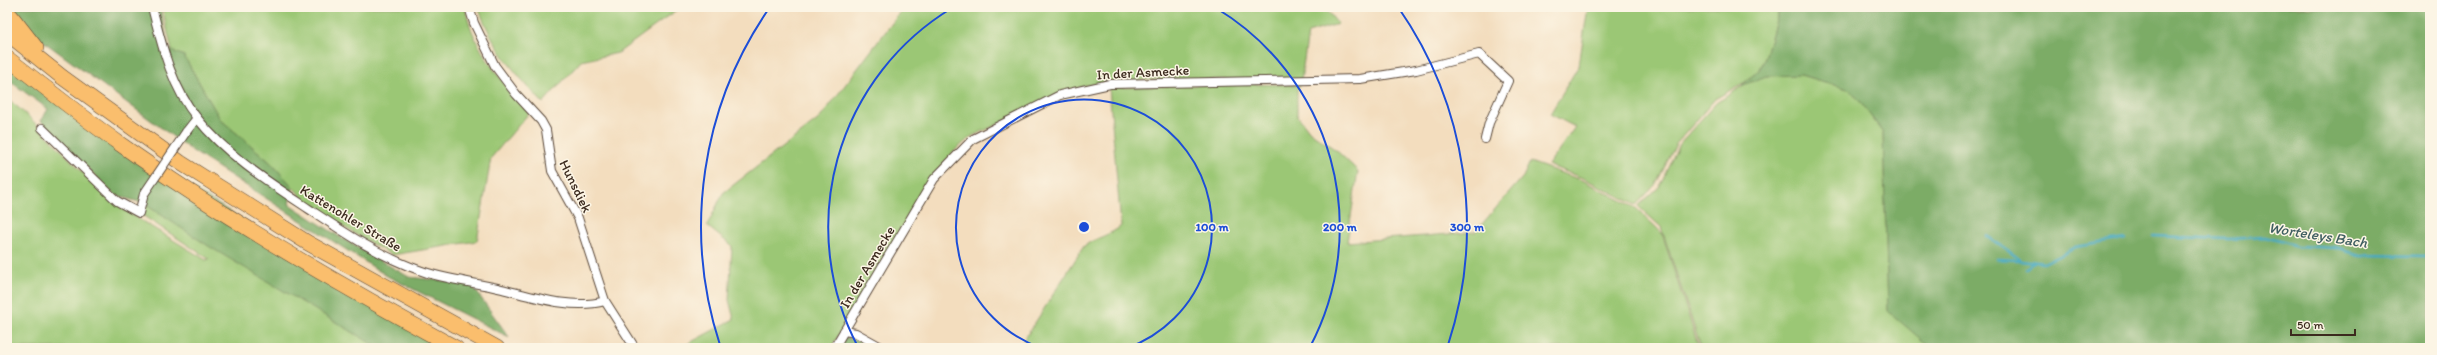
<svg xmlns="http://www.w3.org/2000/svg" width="2437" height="355" font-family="Itim,sans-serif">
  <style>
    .green { fill: #9bc774; stroke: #6b7849 }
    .forest { fill: #7cac66; stroke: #5c6b42 }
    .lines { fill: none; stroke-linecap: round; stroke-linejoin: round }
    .stream { stroke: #43a9c3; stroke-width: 2.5 }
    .minor-casing { stroke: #574536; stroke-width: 10 }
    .motorway-casing { stroke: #574536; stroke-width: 16 }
    .minor { stroke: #fff; stroke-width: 8 }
    .motorway { stroke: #fabe6d; stroke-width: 15 }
    .minor-bridge-casing { stroke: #574536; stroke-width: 10; stroke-linecap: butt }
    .minor-bridge { stroke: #fff; stroke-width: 8 }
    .ring { fill: none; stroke: #1d4ed8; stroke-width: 2 }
    .labels { text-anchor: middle; stroke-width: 3; stroke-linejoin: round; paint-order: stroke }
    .street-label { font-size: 14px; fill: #3b2a1e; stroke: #fcf5e5 }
    .water-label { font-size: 15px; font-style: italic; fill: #3e5d60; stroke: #fcf5e5 }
    .centre { fill: #1d4ed8; stroke: #fcf5e5; stroke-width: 2 }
    .ring-label { font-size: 12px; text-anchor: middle; font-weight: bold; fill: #1d4ed8; stroke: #fcf5e5; stroke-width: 3; stroke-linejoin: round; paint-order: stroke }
  </style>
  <rect width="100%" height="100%" fill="#fcf5e5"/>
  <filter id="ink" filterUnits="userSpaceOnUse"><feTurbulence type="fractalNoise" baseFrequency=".025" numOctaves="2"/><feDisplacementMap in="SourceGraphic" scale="8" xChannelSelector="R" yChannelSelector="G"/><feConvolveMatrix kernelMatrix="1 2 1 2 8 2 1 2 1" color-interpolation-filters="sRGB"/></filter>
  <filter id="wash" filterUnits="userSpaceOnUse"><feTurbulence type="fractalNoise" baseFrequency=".012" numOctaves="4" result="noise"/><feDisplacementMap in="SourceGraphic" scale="16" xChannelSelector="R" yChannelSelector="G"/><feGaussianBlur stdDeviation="0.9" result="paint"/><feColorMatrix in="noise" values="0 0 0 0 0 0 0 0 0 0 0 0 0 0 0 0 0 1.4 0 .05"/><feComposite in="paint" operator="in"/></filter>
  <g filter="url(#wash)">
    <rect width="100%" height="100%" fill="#f3ddbe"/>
    <g class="green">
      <path d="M162,7H465C473,49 502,81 529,113L491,158L477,241L392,255L363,239L309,205L271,163L220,119L184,56L172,51Z"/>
      <path d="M478,7H681L618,53L581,61L543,103C513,71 494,49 478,7Z"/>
      <path d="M899,7H1324L1338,24L1308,33L1301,80L1168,79L1106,82L1083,86L972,136L953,152L932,178L831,348H680L734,319L729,300L732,246L707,226L723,193L820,118L902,10Z"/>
      <path d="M1588,7H1780L1765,58L1760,69L1745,82L1715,99L1676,144L1656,184L1636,205L1585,179L1548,165L1575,127L1550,114L1579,65Z"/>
      <path d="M1802,75L1851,90L1883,132L1888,310L1931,348H1701L1661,227L1638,206L1659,187L1679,144L1716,103L1752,80L1766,76Z"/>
      <path d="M1235,84L1300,85L1297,90V115L1310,132L1336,150L1358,171L1347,242L1475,232L1523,177L1530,162L1584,181L1636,208L1662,233L1699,348H1019L1084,246C1097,237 1111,235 1121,226L1109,88Z"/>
      <path d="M7,98L29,117L99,189L132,215L206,260L209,259L139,213L143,203L379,348H7Z"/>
    </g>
    <g class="forest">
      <path d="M11,7H160L168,49L184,56L220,119L271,163L293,187L289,204L343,239L409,277L471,284L509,337L387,276L194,152L47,44L20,23Z"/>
      <path d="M1780,7H2430V348H1931L1888,311L1883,132L1851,90L1802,75L1766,76L1741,86L1760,69L1765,58Z"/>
      <path d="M7,63L43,92L443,348H379L210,247L143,203L114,195L41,121L48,109L11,82H7Z"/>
      <path d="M845,337L876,347L878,348H838Z"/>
    </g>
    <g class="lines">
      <g class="stream">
        <path d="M1987,236L2021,260L2044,263L2075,247L2126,239"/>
        <path d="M2154,236L2228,239L2265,237L2298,246L2335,248L2360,255L2430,256"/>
        <path d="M1997,259L2020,260"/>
        <path d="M2027,268L2035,262"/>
      </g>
    </g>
  </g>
  <g filter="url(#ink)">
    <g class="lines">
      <g class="minor-casing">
        <g id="minor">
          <path d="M152,7C162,46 171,86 197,118C226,155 270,183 309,209C344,232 379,256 419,270C445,280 475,282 502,289C534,297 572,310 605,301"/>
          <path d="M469,7L474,23L495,66L516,94L541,121L546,130L552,171L578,218L605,301L635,348"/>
          <path d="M42,128L117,201L139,213L144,194"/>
          <path d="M186,132L197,118"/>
          <path d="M844,331L856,333L883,348"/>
          <path d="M834,348L934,179L973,139L1060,95L1110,84L1360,79L1416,70L1479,54L1508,81L1489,123L1485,139"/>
        </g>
      </g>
      <g class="motorway-casing">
        <g id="motorway">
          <path d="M11,16L36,48"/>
          <path d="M7,33L62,77L181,163L308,243L497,348"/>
          <path d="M7,58C45,87 82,117 120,144C227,220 341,286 456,348"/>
        </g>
      </g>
      <use href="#minor" class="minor"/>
      <use href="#motorway" class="motorway"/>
      <g class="minor-bridge-casing">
        <path id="minor-bridge" d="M144,194L186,132"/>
      </g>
      <use href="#minor-bridge" class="minor-bridge"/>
    </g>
  </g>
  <g class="ring">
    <path d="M1041 348A128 128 0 1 1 1127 348"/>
    <path d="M858 347A256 256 0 0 1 952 8M1216 8A256 256 0 0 1 1310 347"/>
    <path d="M720 345A383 383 0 0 1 770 7M1398 7A383 383 0 0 1 1448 345"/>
  </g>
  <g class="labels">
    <g class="street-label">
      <text transform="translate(1143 72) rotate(-3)" y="5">In der Asmecke</text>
      <text transform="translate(576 186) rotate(64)" y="5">Hunsdiek</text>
      <text transform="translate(351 218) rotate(31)" y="5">Kattenohler Straße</text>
      <text transform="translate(867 267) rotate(-59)" y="5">In der Asmecke</text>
    </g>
    <g class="water-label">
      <text transform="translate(2318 235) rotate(9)" y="5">Worteleys Bach</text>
    </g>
  </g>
  <circle cx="1084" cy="227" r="6" class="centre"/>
  <g class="ring-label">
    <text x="1212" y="231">100 m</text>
    <text x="1340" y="231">200 m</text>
    <text x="1467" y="231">300 m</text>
  </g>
  <rect width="2437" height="355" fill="none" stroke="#fcf5e5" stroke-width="24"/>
  <path d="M2291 329v6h64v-6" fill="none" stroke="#3b2a1e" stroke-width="2"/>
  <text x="2297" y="329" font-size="12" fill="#3b2a1e" stroke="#fcf5e5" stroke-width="3" paint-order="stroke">50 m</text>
</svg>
